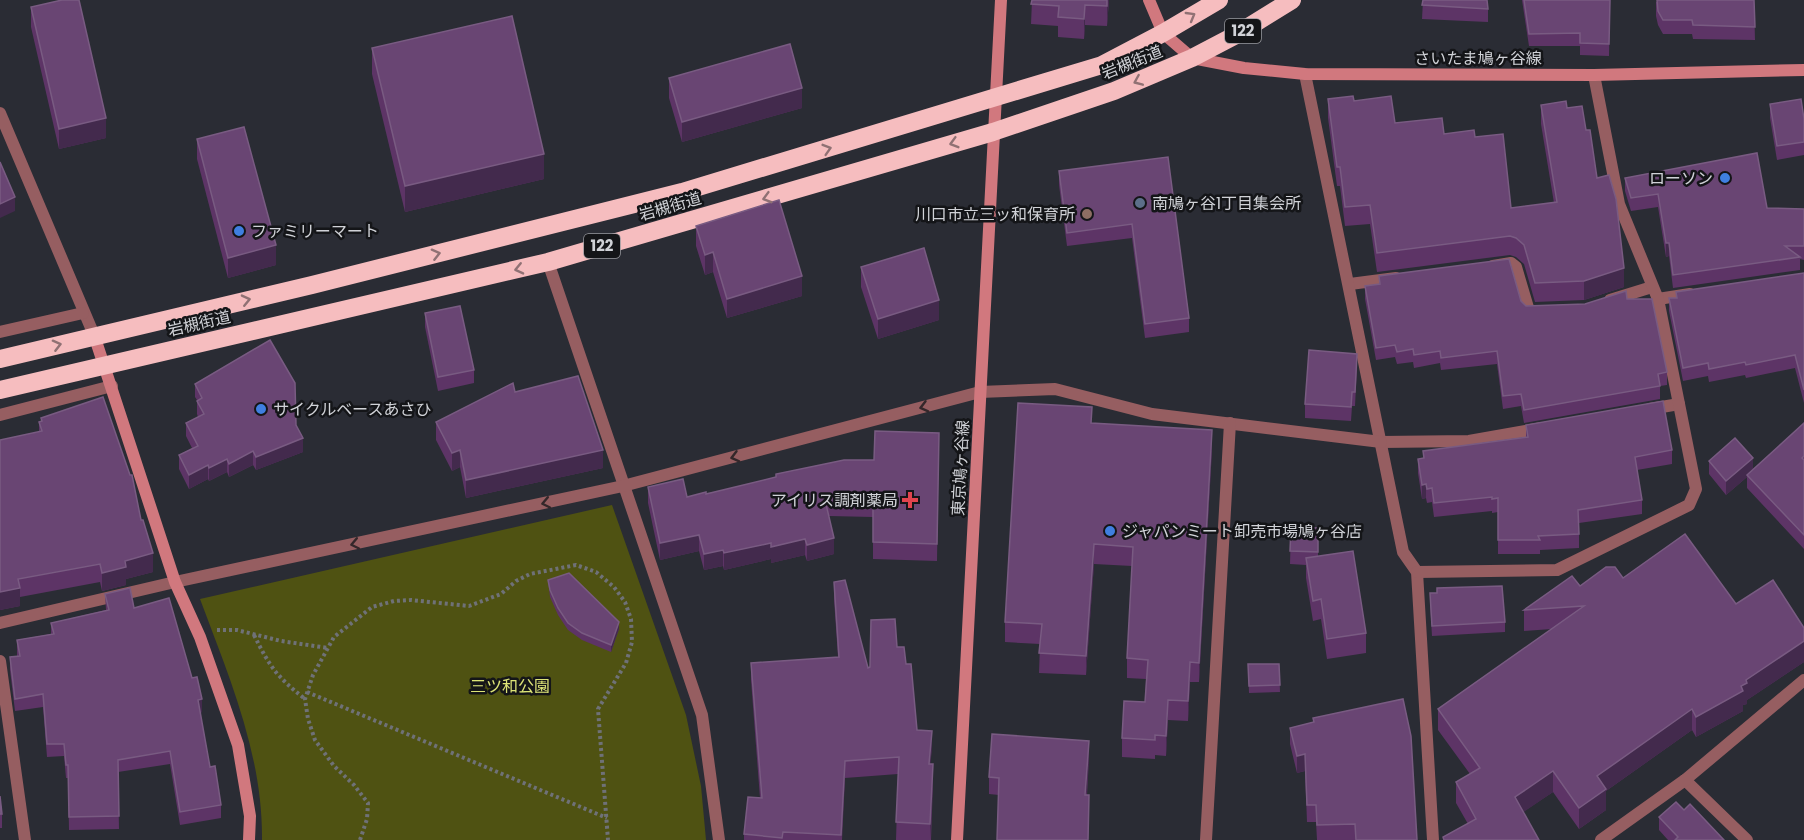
<svg xmlns="http://www.w3.org/2000/svg" width="1804" height="840" font-family="Poppins,'Noto Sans JP',sans-serif">
  <style>
    .green { fill: #4f5212 }
    .lines { fill: none; stroke-linecap: round; stroke-linejoin: round }
    .path { stroke: #6f7177; stroke-width: 4; stroke-dasharray: 3 3; stroke-linecap: butt }
    .lane { stroke: #965e61; stroke-width: 12 }
    .street { stroke: #965e61; stroke-width: 12 }
    .secondary { stroke: #d1787e; stroke-width: 12 }
    .highway { stroke: #f6bdbf; stroke-width: 18 }
    .wall { fill: #5d3466 }
    .shaded-wall { fill: #432a4d }
    .building { fill: #694573; stroke: #795b82; stroke-width: 1.5 }
    .oneway { stroke: #907174 }
    .oneway2 { stroke: #34272a }
    .shop-dot { fill: #3f7fe0; stroke: #141518; stroke-width: 2 }
    .service-dot { fill: #5c6f8a; stroke: #141518; stroke-width: 2 }
    .education-dot { fill: #8d6e63; stroke: #141518; stroke-width: 2 }
    .health-dot { fill: #e0444e; stroke: #141518; stroke-width: 2 }
    .labels { text-anchor: middle; stroke-width: 5; stroke-linejoin: round; paint-order: stroke }
    .shield { fill: #141518; stroke: #98999e; stroke-width: 1.5 }
    .shield-label { font-size: 15px; font-weight: bold; fill: #d0d2d7 }
    .street-label { font-size: 16px; fill: #d0d2d7; stroke: #141518 }
    .poi-label { font-size: 16px; fill: #d0d2d7; stroke: #141518; text-anchor: start }
    .park-label { font-size: 16px; fill: #dde477; stroke: #141518 }
  </style>
  <rect width="100%" height="100%" fill="#2a2c34"/>
  <path class="green" d="M612,505L686,715L701,786L706,840H262C263,755 229,677 200,599Z"/>
  <g class="lines">
    <g class="path">
      <path d="M217,630H237L281,641L328,648"/>
      <path d="M254,635C270,667 276,676 305,699"/>
      <path d="M307,692L607,818"/>
      <path d="M360,840L367,819L368,803L354,785L334,766L315,740L308,719L305,699L313,675L334,637L372,607L394,601L411,600L469,606L501,594L516,581L530,574L576,565L596,572L614,587L625,602L631,619L632,642L626,663L598,709L608,840"/>
    </g>
    <g class="lane">
      <path d="M1493,266L1511,263L1516,267L1529,311H1537"/>
      <path d="M1350,284L1396,278"/>
      <path d="M1610,300L1652,287"/>
      <path d="M1650,409L1679,404"/>
      <path d="M1381,442L1469,441L1542,428"/>
    </g>
    <g class="street">
      <path d="M1305,74L1403,552L1417,572L1433,840"/>
      <path d="M0,113L94,335"/>
      <path d="M548,262L702,715L719,840"/>
      <path d="M1658,299L1690,294"/>
      <path d="M0,332L83,313"/>
      <path d="M0,415L112,386"/>
      <path d="M1417,572L1557,570L1689,505L1696,489L1658,299L1619,204L1594,75"/>
      <path d="M0,623L175,582L623,486L980,392L1055,389L1152,414L1381,442"/>
      <path d="M0,661L25,840"/>
      <path d="M1685,780L1747,840"/>
      <path d="M1206,840L1230,423"/>
      <path d="M1601,840L1685,780L1804,680"/>
    </g>
    <g class="secondary">
      <path d="M1149,0L1163,33L1192,58L1244,68L1305,74L1594,75L1804,70"/>
      <path d="M94,335L175,582L200,637L238,745L250,816L249,840"/>
      <path d="M957,840L1001,0"/>
    </g>
    <g class="highway">
      <path d="M0,359L312,285L682,192L1102,65L1163,33L1219,0"/>
      <path d="M0,390L548,262L993,132L1114,91L1192,58L1234,36L1292,0"/>
    </g>
  </g>
  <g class="wall">
    <path d="M1032,0H1109L1107,26L1085,25L1084,39L1058,37V26L1031,24Z"/>
    <path d="M1423,0L1488,9V22L1422,19Z"/>
    <path d="M1522,0H1610L1609,56L1580,55V46H1529Z"/>
    <path d="M1754,0L1755,40L1693,39L1692,34H1663L1658,25L1656,16V2Z"/>
    <path d="M31,7L106,138L59,149L31,27Z"/>
    <path d="M372,48L544,179L405,212L372,74Z"/>
    <path d="M669,78L802,108L682,142L669,98Z"/>
    <path d="M1328,99L1354,101L1395,123L1444,134L1475,137L1511,208L1554,203L1541,124V105L1567,108L1586,130L1624,287L1584,300L1535,302L1524,264L1516,257L1510,255L1377,272L1370,224L1345,226L1340,186H1337L1328,118Z"/>
    <path d="M1770,104L1804,119V155L1777,160L1770,118Z"/>
    <path d="M197,139L276,265L228,278L197,159Z"/>
    <path d="M1168,157L1189,318V332L1145,338L1132,238L1067,246L1059,185V171Z"/>
    <path d="M1625,178L1767,208L1804,209V260L1800,259V270L1673,288L1669,256L1666,257L1658,207L1631,211L1625,191Z"/>
    <path d="M696,226L802,296L727,318L713,272L705,275L696,246Z"/>
    <path d="M861,267L939,320L878,339L861,287Z"/>
    <path d="M1804,273V403L1795,368L1746,378L1745,375L1709,382L1708,376L1683,381L1669,311V298H1676V292Z"/>
    <path d="M1379,276L1521,301L1526,306L1585,304L1627,299L1667,372V385L1660,386V399L1524,423L1521,406L1503,409L1497,364L1441,370L1440,363L1414,368L1413,362L1397,364L1395,357L1376,360L1365,299V286L1379,284Z"/>
    <path d="M425,313L474,370V383L438,391L425,327Z"/>
    <path d="M1357,367L1355,406H1352L1351,421L1305,418V404Z"/>
    <path d="M195,384L296,425L303,452L256,470L253,465L229,477L227,472L209,481L208,479L189,489L179,469V455L192,448L186,436V423L198,417L197,414V400L195,397Z"/>
    <path d="M515,392L603,468L466,498L460,467L452,471L436,440V422Z"/>
    <path d="M41,418L153,572L126,579V585L102,591L100,582L20,597V606L0,610L39,432V422H41Z"/>
    <path d="M1092,423L1212,450L1199,682H1190L1188,721L1168,720L1166,756L1155,755V759L1122,757V738L1145,702L1146,679L1127,678V658L1132,566L1094,564L1086,675L1039,673L1040,644L1005,642V622Z"/>
    <path d="M1804,423V549L1747,488V477L1726,495L1709,474V461L1753,469Z"/>
    <path d="M1526,425L1672,450V464L1637,470L1642,500V514L1579,523V548L1540,550V554H1498V512L1492,513V511L1434,517L1432,502L1427,503L1426,498L1422,499L1418,473V459H1423V451L1526,437Z"/>
    <path d="M939,433L937,561L873,559V517L829,516L834,554L807,561L805,555L771,563V559L724,570L723,566L704,570L699,551L660,560L648,503V487L687,497L706,494L776,477V474L874,460Z"/>
    <path d="M1291,527L1318,528V556L1366,633V653L1327,659L1321,619L1313,621L1306,578V565L1290,564Z"/>
    <path d="M1623,578L1736,604L1804,628V662L1747,700V704L1743,705V711L1696,737L1692,730L1606,791V810L1579,829L1553,792L1523,812L1539,840H1443V837L1468,824L1456,803V782L1470,774L1438,730V709L1552,629L1524,631V610L1580,586Z"/>
    <path d="M548,580L619,629L611,652L582,640L568,630L558,615L550,597Z"/>
    <path d="M834,582L868,668L870,667L897,647L906,664L917,730L932,748L930,764L933,782L931,840H896L898,774L845,778L842,840H744V834L760,798L751,680V663L838,657L834,599Z"/>
    <path d="M105,594L134,608L192,678L202,712L200,713L210,767L221,805V818L180,825L170,764L118,772L119,829L69,830L68,778H66L64,756L47,757L43,707L15,711L10,670V657L17,656V640L51,634V623L106,610Z"/>
    <path d="M1430,603L1505,622V632L1432,636Z"/>
    <path d="M1248,664H1279L1280,692L1249,693Z"/>
    <path d="M1313,718L1417,840H1317L1316,822H1307L1305,771L1297,773L1290,744V728L1313,722Z"/>
    <path d="M1089,758L1087,795H1089L1088,840H997L999,795L989,794V777Z"/>
    <path d="M0,796L2,814V828H0Z"/>
    <path d="M1684,810L1724,840H1668L1659,830V817Z"/>
  </g>
  <g class="shaded-wall">
    <path d="M1107,0H1109L1107,26Z"/>
    <path d="M1085,5V25L1084,39V19Z"/>
    <path d="M802,88V108L682,142V122Z"/>
    <path d="M106,118V138L59,149V129Z"/>
    <path d="M544,154V179L405,212V186Z"/>
    <path d="M15,197V211L0,218V204Z"/>
    <path d="M1666,243H1669V256L1666,257Z"/>
    <path d="M276,245V265L228,278V258Z"/>
    <path d="M713,252V272L705,275V255Z"/>
    <path d="M1624,268V287L1584,300V281Z"/>
    <path d="M802,276V296L727,318V299Z"/>
    <path d="M939,300V320L878,339V319Z"/>
    <path d="M1212,430V450L1199,682V663Z"/>
    <path d="M303,438V452L256,470V457Z"/>
    <path d="M460,450V467L452,471V453Z"/>
    <path d="M603,450V468L466,498V480Z"/>
    <path d="M253,451V465L229,477V464Z"/>
    <path d="M1753,458V472L1747,475V477L1726,495V481Z"/>
    <path d="M227,459V472L209,481V468Z"/>
    <path d="M208,465V479L189,489V475Z"/>
    <path d="M1426,484V498L1422,499V485Z"/>
    <path d="M699,535V551L660,560V543Z"/>
    <path d="M834,538V554L807,561V545Z"/>
    <path d="M805,539V555L771,563V547Z"/>
    <path d="M771,543V559L724,570V553Z"/>
    <path d="M1094,544V564L1086,675V656Z"/>
    <path d="M723,550V566L704,570V554Z"/>
    <path d="M153,553V572L126,579V585L102,591V573L125,561Z"/>
    <path d="M20,588V606L0,610V592Z"/>
    <path d="M619,622V629L611,652V645Z"/>
    <path d="M1804,641V662L1747,700V704L1743,705V711L1696,737V717L1746,680Z"/>
    <path d="M1190,662V682L1188,721V701Z"/>
    <path d="M202,699V712L198,713V700Z"/>
    <path d="M1168,700V720L1166,756V736Z"/>
    <path d="M1692,709V730L1606,791V810L1579,829V808L1597,776Z"/>
    <path d="M932,731V748L929,781V764Z"/>
    <path d="M1089,741V758L1085,812V795Z"/>
    <path d="M1305,754V771L1297,773V756Z"/>
    <path d="M845,761V778L841,840Z"/>
    <path d="M933,764V782L930,840V824Z"/>
    <path d="M1553,771V792L1515,818V797Z"/>
  </g>
  <g class="building">
    <path d="M62,0H79L106,118L59,129L31,7Z"/>
    <path d="M1032,0H1107V6L1085,5L1084,19L1058,17L1059,6L1031,4Z"/>
    <path d="M1423,0H1487L1488,9L1422,5Z"/>
    <path d="M1524,0H1610L1609,44L1580,43V33L1529,34Z"/>
    <path d="M1657,0H1754L1755,27L1693,25L1692,20H1663L1658,11Z"/>
    <path d="M512,16L544,154L405,186L372,48Z"/>
    <path d="M790,44L802,88L682,122L669,78Z"/>
    <path d="M1353,96L1354,101L1391,96L1395,123L1442,118L1444,134L1474,130L1475,137L1503,134L1511,208L1557,202L1541,105L1566,101L1567,108L1582,106L1586,130H1590L1597,178L1609,175L1616,199L1624,268L1584,281L1535,283L1524,245L1516,238L1510,236L1377,253L1370,205L1345,207L1340,167H1337L1328,99Z"/>
    <path d="M1801,99L1804,119V142L1777,146L1770,104Z"/>
    <path d="M244,127L276,245L228,258L197,139Z"/>
    <path d="M1757,153L1767,208L1804,209V246H1785L1800,257L1673,275L1669,243H1666L1658,194L1631,198L1625,178Z"/>
    <path d="M1168,157L1189,318L1145,324L1132,224L1067,233L1059,171Z"/>
    <path d="M0,162L15,197L0,204Z"/>
    <path d="M779,200L802,276L727,299L713,252L705,255L696,226Z"/>
    <path d="M924,248L939,300L878,319L861,267Z"/>
    <path d="M1509,259L1521,301L1526,306L1585,304L1626,291L1627,299H1652L1667,372L1658,374L1660,386L1524,410L1521,394L1503,396L1497,351L1441,358L1440,351L1414,355L1413,349L1397,352L1395,345L1376,348L1365,286L1380,284L1379,276Z"/>
    <path d="M1804,273V390L1795,355L1746,365L1745,362L1709,369L1708,363L1683,368L1669,298H1677L1676,292Z"/>
    <path d="M460,306L474,370L438,377L425,313Z"/>
    <path d="M270,340L295,383L296,425L303,438L256,457L253,451L229,464L227,459L209,468L208,465L189,475L179,455L198,446L186,423L204,414L197,401L202,398L195,384Z"/>
    <path d="M1309,350L1357,354L1355,392H1352L1351,407L1305,404Z"/>
    <path d="M578,376L603,450L466,480L460,450L452,453L436,422L513,383L515,392Z"/>
    <path d="M103,397L130,475H132L141,520H143L153,553L125,561L126,567L102,573L100,564L18,579L20,588L0,592V440L42,431L39,422L42,421L41,418Z"/>
    <path d="M1663,401L1672,450L1635,457L1642,500L1578,510L1579,534L1538,536L1540,540H1498V498L1492,499V497L1434,503L1432,488L1427,489L1426,484L1422,485L1418,459L1424,458L1423,451L1528,437L1526,425Z"/>
    <path d="M1018,403L1092,407L1091,423L1212,430L1199,663L1190,662L1188,701L1168,700L1166,736L1155,735V740L1122,738L1124,701L1145,702L1148,660L1127,658L1133,547L1094,544L1086,656L1039,653L1042,624L1005,622Z"/>
    <path d="M1804,423V456L1802,458L1804,460V535L1747,475Z"/>
    <path d="M875,431L939,433L937,544L873,542V500H825L834,538L807,545L805,539L771,547V543L724,553L723,550L704,554L699,535L660,543L648,487L683,479L687,497L706,492V494L776,477V474L844,460H874Z"/>
    <path d="M1735,438L1753,458L1726,481L1709,461Z"/>
    <path d="M1291,527L1318,528V552L1290,551Z"/>
    <path d="M1685,534L1736,604L1773,580L1804,628V641L1746,680L1747,683L1741,686L1743,691L1696,717L1692,709L1597,776L1606,789L1579,808L1553,771L1515,797L1539,840H1444L1443,837L1476,819L1456,782L1480,768L1438,709L1584,606L1524,610L1572,576L1580,586L1606,567H1615L1623,578Z"/>
    <path d="M1353,551L1366,633L1327,639L1321,599L1313,601L1306,558Z"/>
    <path d="M569,573L619,622L611,645L582,633L568,623L558,608L550,590L548,580Z"/>
    <path d="M845,580L868,668L870,667L871,620L895,619L897,647H904L906,664H911L917,730L932,731L929,764H933L930,824L896,822L899,757L845,761L841,835L783,832L782,838L744,834L748,797L762,798L751,663L839,657L834,582Z"/>
    <path d="M1502,586L1505,622L1432,626L1430,593H1437V588Z"/>
    <path d="M130,588L134,608L169,598L192,678L197,677L202,699L198,700L210,767L215,766L221,805L180,812L170,751L118,760L119,816L69,817L68,765H66L64,744H47L43,694L15,699L10,657L20,656L17,640L54,634L51,623L109,610L105,594Z"/>
    <path d="M1248,664H1279L1280,685L1249,686Z"/>
    <path d="M1403,699L1411,736L1417,840H1356L1355,824L1317,825L1316,805H1307L1305,754L1297,756L1290,728L1314,722L1313,718Z"/>
    <path d="M992,734L1089,741L1085,795H1089L1088,840H997L999,778L989,777Z"/>
    <path d="M0,796L2,814H0Z"/>
    <path d="M1676,802L1684,810L1690,804L1724,840H1675L1678,837L1659,817Z"/>
  </g>
  <defs><path id="oneway-chevron" d="M-2-3.5L2.5 0L-2 3.5" fill="none" stroke-width="1.6" stroke-linecap="round" stroke-linejoin="round" transform="scale(1.5)"/></defs>
  <g class="oneway">
    <use href="#oneway-chevron" transform="translate(1191 16) rotate(-30)"/>
    <use href="#oneway-chevron" transform="translate(1138 81) rotate(157)"/>
    <use href="#oneway-chevron" transform="translate(954 143) rotate(164)"/>
    <use href="#oneway-chevron" transform="translate(827 149) rotate(-17)"/>
    <use href="#oneway-chevron" transform="translate(767 198) rotate(164)"/>
    <use href="#oneway-chevron" transform="translate(436 254) rotate(-14)"/>
    <use href="#oneway-chevron" transform="translate(519 269) rotate(167)"/>
    <use href="#oneway-chevron" transform="translate(246 300) rotate(-13)"/>
    <use href="#oneway-chevron" transform="translate(57 345) rotate(-14)"/>
  </g>
  <g class="oneway2">
    <use href="#oneway-chevron" transform="translate(924 407) rotate(165)"/>
    <use href="#oneway-chevron" transform="translate(735 457) rotate(165)"/>
    <use href="#oneway-chevron" transform="translate(546 503) rotate(168)"/>
    <use href="#oneway-chevron" transform="translate(355 544) rotate(168)"/>
  </g>
  <g class="shop-dot">
    <circle cx="1725" cy="178" r="6"/>
    <circle cx="239" cy="231" r="6"/>
    <circle cx="261" cy="409" r="6"/>
    <circle cx="1110" cy="531" r="6"/>
  </g>
  <circle class="service-dot" cx="1140" cy="203" r="6"/>
  <circle class="education-dot" cx="1087" cy="214" r="6"/>
  <path class="health-dot" d="M907 491h6v6h6v6h-6v6h-6v-6h-6v-6h6z"/>
  <g class="labels">
    <g class="shield">
      <rect x="1225" y="19" width="36" height="24" rx="4.5"/>
      <rect x="584" y="234" width="36" height="24" rx="4.5"/>
    </g>
    <g class="shield-label">
      <text x="1243" y="36">122</text>
      <text x="602" y="251">122</text>
    </g>
    <g class="street-label">
      <text x="1478" y="64">さいたま鳩ヶ谷線</text>
      <text transform="translate(1132 62) rotate(-22)" y="6">岩槻街道</text>
      <text transform="translate(670 206) rotate(-16)" y="6">岩槻街道</text>
      <text transform="translate(199 323) rotate(-13)" y="6">岩槻街道</text>
      <text transform="translate(960 468) rotate(-87)" y="6">東京鳩ヶ谷線</text>
    </g>
    <g class="poi-label">
      <text x="1713" y="184" text-anchor="end">ローソン</text>
      <text x="1152" y="209">南鳩ヶ谷1丁目集会所</text>
      <text x="1075" y="220" text-anchor="end">川口市立三ッ和保育所</text>
      <text x="251" y="237">ファミリーマート</text>
      <text x="273" y="415">サイクルベースあさひ</text>
      <text x="898" y="506" text-anchor="end">アイリス調剤薬局</text>
      <text x="1122" y="537">ジャパンミート卸売市場鳩ヶ谷店</text>
    </g>
    <g class="park-label">
      <text x="510" y="692">三ツ和公園</text>
    </g>
  </g>
</svg>
